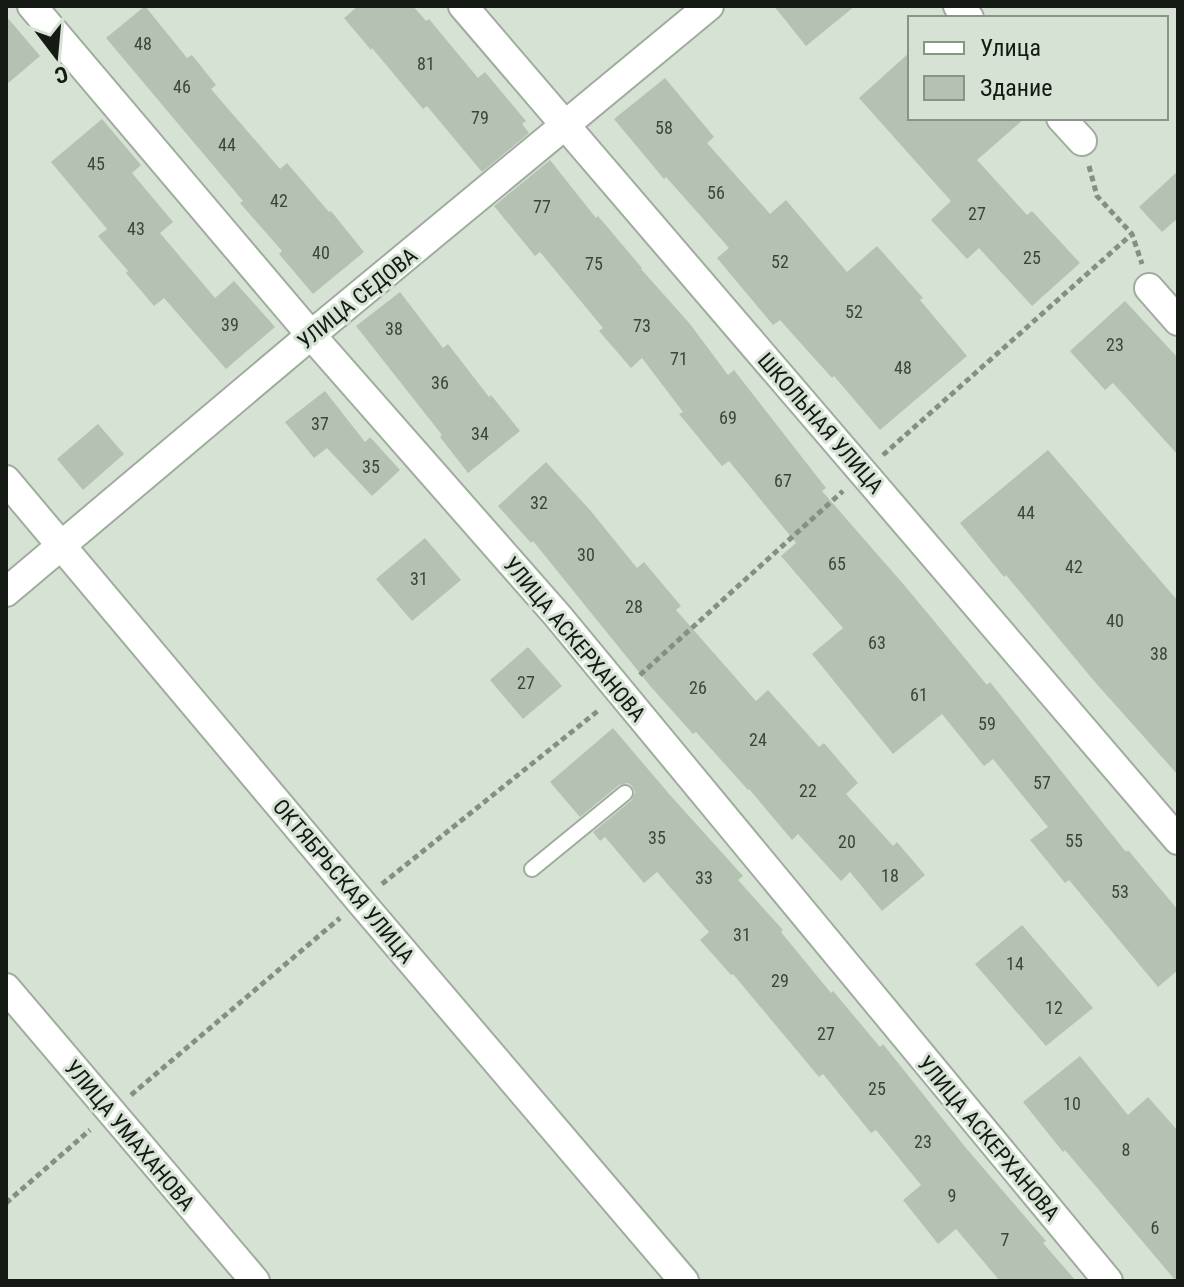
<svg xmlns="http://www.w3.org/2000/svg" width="1184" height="1287" font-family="'Roboto Condensed',sans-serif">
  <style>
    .building { fill: #b5c1b3 }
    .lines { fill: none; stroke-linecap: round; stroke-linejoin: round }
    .service-casing { stroke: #9fac9e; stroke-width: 18 }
    .minor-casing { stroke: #9fac9e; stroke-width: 32 }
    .path { stroke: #858f84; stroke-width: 5; stroke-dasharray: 6 4; stroke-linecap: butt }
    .service { stroke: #fff; stroke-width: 14 }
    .minor { stroke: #fff; stroke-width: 28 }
    .labels { text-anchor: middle; stroke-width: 6; stroke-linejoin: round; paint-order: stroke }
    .number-label { font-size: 18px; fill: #3d443c }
    .street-label { font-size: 22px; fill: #151a15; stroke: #d6e3d4 }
  </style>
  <rect width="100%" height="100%" fill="#d6e3d4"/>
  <g class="building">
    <path d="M145,6L187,58L192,55L216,85L211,89L280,169L287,163L329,212L331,211L364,252L313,294L279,254L282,251L240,203L243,201L106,38Z"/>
    <path d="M358,6H413L426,21L429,19L478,78L485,72L526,121L522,124L529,133L482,172L427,106L423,109L372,48L371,50L344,18Z"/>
    <path d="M774,6H855L806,46Z"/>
    <path d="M6,16L40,56L6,85Z"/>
    <path d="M910,52V118H1025L977,160L1027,215L1032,211L1080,263L1032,306L979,248L967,259L931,220L951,201L859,98Z"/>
    <path d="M665,78L714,137L707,143L770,214L786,200L847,272L877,246L923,298L920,300L967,356L880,430L834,376L832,378L780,320L773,325L717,258L729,248L666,177L664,179L614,119Z"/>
    <path d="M102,119L141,165L132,173L173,222L160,233L215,298L234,281L275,327L226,369L164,298L154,306L126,273L128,271L98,236L107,229L51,162Z"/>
    <path d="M550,160L596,218L598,216L642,268L641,269L690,324L728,375L734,370L826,488L822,491L905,586L987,685L990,682L1126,852L1128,850L1178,910V970L1158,987L1069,880L1065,883L1030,840L1048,827L993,759L984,766L942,714L893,754L812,654L843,628L781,556L796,543L729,461L722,466L679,414L683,412L642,358L631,368L599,331L603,328L540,252L535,256L494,206Z"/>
    <path d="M1178,171V218L1162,232L1139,207Z"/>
    <path d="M400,292L443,348L448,344L489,397L491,395L520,431L468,473L440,437L442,435L356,326Z"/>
    <path d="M1125,301L1178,358V455L1113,383L1105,390L1070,351Z"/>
    <path d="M325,391L365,442L370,437L400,470L372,496L327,448L314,458L285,422Z"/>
    <path d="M98,424L124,454L83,490L57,459Z"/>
    <path d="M1048,450L1178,601V775L1094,681L1006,575L1004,577L960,523Z"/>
    <path d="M546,462L590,510L637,568L644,562L681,606L676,610L756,701L768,690L819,747L824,743L858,783L846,794L893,846L897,842L925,875L882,911L850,872L841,881L798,834L792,840L749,789L748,790L696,732L693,734L651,687L533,541L531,543L498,506Z"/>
    <path d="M425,538L461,580L412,621L376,579Z"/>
    <path d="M528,647L562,686L523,719L490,680Z"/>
    <path d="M613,728L670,795L743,876L738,880L783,930L781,932L831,993L833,991L880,1047L883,1044L966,1148L1046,1241L1043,1243L1076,1281H1000L956,1229L938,1244L903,1200L921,1185L876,1130L871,1133L823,1074L819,1077L733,974L731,975L700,940L709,932L657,872L644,883L605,837L600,841L593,832L632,800L635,792L632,786L628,783L619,785L580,817L550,782Z"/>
    <path d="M1022,925L1093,1008L1046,1046L975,964Z"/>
    <path d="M1080,1056L1128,1115L1148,1097L1178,1131V1281H1176L1065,1150L1063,1152L1023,1102Z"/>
  </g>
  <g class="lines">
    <g class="service-casing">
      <path id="service" d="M532,869L625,793"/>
    </g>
    <g class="minor-casing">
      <g id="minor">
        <path d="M32,6L311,335L557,615L1108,1281"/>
        <path d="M463,6L1178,840"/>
        <path d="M958,6L969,18"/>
        <path d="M1061,118L1082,141"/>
        <path d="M1149,288L1178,321"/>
        <path d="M6,480L360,901L684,1281"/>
        <path d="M6,592L311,335L709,6"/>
        <path d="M6,988L255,1281"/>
      </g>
    </g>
    <g class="path">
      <path d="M1089,166L1097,196L1132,234L1142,264"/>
      <path d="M883,455L1132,234"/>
      <path d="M640,675L843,491"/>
      <path d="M382,884L599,710"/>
      <path d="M131,1095L340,918"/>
      <path d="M6,1203L90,1130"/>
    </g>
    <use href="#service" class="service"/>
    <use href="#minor" class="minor"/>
  </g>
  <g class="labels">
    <g class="number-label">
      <text x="143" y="50">48</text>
      <text x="426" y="70">81</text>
      <text x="182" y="93">46</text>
      <text x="480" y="124">79</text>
      <text x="664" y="134">58</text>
      <text x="227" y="151">44</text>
      <text x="96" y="170">45</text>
      <text x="716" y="199">56</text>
      <text x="279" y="207">42</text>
      <text x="542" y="213">77</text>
      <text x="977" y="220">27</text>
      <text x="136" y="235">43</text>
      <text x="321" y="259">40</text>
      <text x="1032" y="264">25</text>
      <text x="780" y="268">52</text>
      <text x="594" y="270">75</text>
      <text x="854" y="318">52</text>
      <text x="230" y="331">39</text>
      <text x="642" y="332">73</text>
      <text x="394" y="335">38</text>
      <text x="1115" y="351">23</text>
      <text x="679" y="365">71</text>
      <text x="903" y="374">48</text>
      <text x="440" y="389">36</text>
      <text x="728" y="424">69</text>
      <text x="320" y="430">37</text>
      <text x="480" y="440">34</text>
      <text x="371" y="473">35</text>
      <text x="783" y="487">67</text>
      <text x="539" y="509">32</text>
      <text x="1026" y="519">44</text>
      <text x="586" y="561">30</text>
      <text x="837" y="570">65</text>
      <text x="1074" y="573">42</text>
      <text x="419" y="585">31</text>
      <text x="634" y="613">28</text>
      <text x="1115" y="627">40</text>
      <text x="877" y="649">63</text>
      <text x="1159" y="660">38</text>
      <text x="526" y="689">27</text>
      <text x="698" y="694">26</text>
      <text x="919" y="701">61</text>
      <text x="987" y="730">59</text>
      <text x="758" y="746">24</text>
      <text x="1042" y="789">57</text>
      <text x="808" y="797">22</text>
      <text x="657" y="844">35</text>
      <text x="1074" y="847">55</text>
      <text x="847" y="848">20</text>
      <text x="890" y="882">18</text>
      <text x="704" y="884">33</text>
      <text x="1120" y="898">53</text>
      <text x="742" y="941">31</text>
      <text x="1015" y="970">14</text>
      <text x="780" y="987">29</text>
      <text x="1054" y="1014">12</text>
      <text x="826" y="1040">27</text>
      <text x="877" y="1095">25</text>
      <text x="1072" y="1110">10</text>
      <text x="923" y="1148">23</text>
      <text x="1126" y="1156">8</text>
      <text x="952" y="1202">9</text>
      <text x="1155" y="1234">6</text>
      <text x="1005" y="1246">7</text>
    </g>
    <g class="street-label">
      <text transform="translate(357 298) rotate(-39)" y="8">УЛИЦА СЕДОВА</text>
      <text transform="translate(821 423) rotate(49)" y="8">ШКОЛЬНАЯ УЛИЦА</text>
      <text transform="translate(575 639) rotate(50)" y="8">УЛИЦА АСКЕРХАНОВА</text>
      <text transform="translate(344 881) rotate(50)" y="8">ОКТЯБРЬСКАЯ УЛИЦА</text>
      <text transform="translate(130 1135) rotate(50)" y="8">УЛИЦА УМАХАНОВА</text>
      <text transform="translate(989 1138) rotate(50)" y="8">УЛИЦА АСКЕРХАНОВА</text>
    </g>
  </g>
  <rect width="1184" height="1287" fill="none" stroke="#151a15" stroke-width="16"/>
  <rect x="908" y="16" width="260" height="104" fill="#d6e3d4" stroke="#899388" stroke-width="2"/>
  <rect x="924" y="42" width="40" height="12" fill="#ffffff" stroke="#899388" stroke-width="2"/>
  <text x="980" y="56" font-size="24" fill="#151a15">Улица</text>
  <rect x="924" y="76" width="40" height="24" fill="#b5c1b3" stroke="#899388" stroke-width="2"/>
  <text x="980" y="96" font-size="24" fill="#151a15">Здание</text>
  <g transform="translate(56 56) rotate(164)" stroke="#d6e3d4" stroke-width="6" paint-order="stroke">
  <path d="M0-6L14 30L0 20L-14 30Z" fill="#151a15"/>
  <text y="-12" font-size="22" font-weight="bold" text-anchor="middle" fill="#151a15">С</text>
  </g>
</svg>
